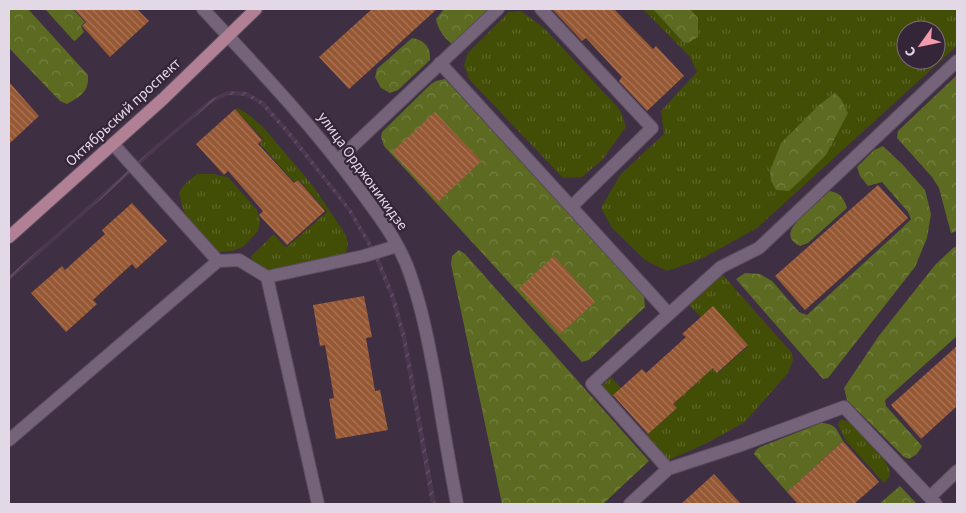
<svg xmlns="http://www.w3.org/2000/svg" width="966" height="513" font-family="'Source Sans 3',sans-serif">
  <style>
    .industrial { fill: url(#industrial-furrows) }
    .grass { fill: url(#grass-tufts); fill-rule: evenodd }
    .forest { fill: url(#forest-crowns) }
    .building { fill: url(#building-back-hatch) }
    .lines { fill: none; stroke-linecap: round; stroke-linejoin: round }
    .service-casing { stroke: #5a4d5e; stroke-width: 14 }
    .secondary-casing { stroke: #5a4d5e; stroke-width: 14 }
    .primary-casing { stroke: #5a4d5e; stroke-width: 14 }
    .service { stroke: #75637a; stroke-width: 12 }
    .secondary { stroke: #75637a; stroke-width: 12 }
    .primary { stroke: #b28095; stroke-width: 12 }
    .labels { text-anchor: middle; stroke-width: 4.5; stroke-linejoin: round; paint-order: stroke }
    .street-label { font-size: 15px; fill: #e3d9e6; stroke: #352539 }
  </style>
  <defs>
    <pattern id="industrial-furrows" width="10" height="10" patternUnits="userSpaceOnUse" patternTransform="scale(1.25)"><rect width="10" height="10" fill="#4c3751"/><path d="M-1 1l2-2M0 10L10 0M9 11l2-2" fill="none" stroke="#66536a"/></pattern>
    <pattern id="grass-tufts" width="24" height="20" patternUnits="userSpaceOnUse" patternTransform="scale(1.25)"><rect width="24" height="20" fill="#424d05"/><path d="M3 7l-1-3M5 7V3M7 7l1-3M15 17l-1-3M17 17v-4M19 17l1-3" fill="none" stroke="#5d6629"/></pattern>
    <pattern id="forest-crowns" width="20" height="18" patternUnits="userSpaceOnUse" patternTransform="scale(1.25)"><rect width="20" height="18" fill="#5d6b22"/><path d="M2 6a3 3 0 1 1 6 0M12 15a3 3 0 1 1 6 0" fill="none" stroke="#748042"/></pattern>
    <pattern id="building-back-hatch" width="6" height="6" patternUnits="userSpaceOnUse" patternTransform="scale(1.25)"><rect width="6" height="6" fill="#965733"/><path d="M-1 5l2 2M0 0l6 6M5-1l2 2" fill="none" stroke="#a9765a"/></pattern>
  </defs>
  <rect width="100%" height="100%" fill="#3f2f43"/>
  <path class="industrial" d="M227,91L247,92L264,102L289,130L351,209L378,255L395,297L406,337L436,504H431L402,338L391,299L374,256L348,211L286,133L261,105L246,96L228,95L210,104L163,144L9,281V276L161,141L208,101Z"/>
  <g class="grass">
    <path d="M643,9H957V46L757,228L701,259L667,271L645,260L612,228L601,208L620,175L664,134L661,111L697,72L690,57ZM906,30H936V60H906Z"/>
    <path d="M521,11L544,28L620,110L626,127L602,160L582,177L563,178L469,79L464,65L468,53L509,12Z"/>
    <path d="M238,108L249,115L264,128L313,186L346,235L348,245L346,252L341,255L270,272L252,261L251,256L274,234L283,245L287,247L327,212L299,180L294,182L260,144L263,139L237,111L236,109Z"/>
    <path d="M197,174H215L221,176L228,177L257,210L260,222L258,231L243,247L231,251L218,252L186,217L182,205L179,193L183,186Z"/>
    <path d="M722,274L792,353L793,360L788,373L745,422L707,443L669,460L662,459L599,388L611,377L621,388L612,397L646,435L677,408L673,404L713,368L718,373L748,346L701,317L689,305Z"/>
    <path d="M840,420C846,420 850,422 855,426C863,433 890,462 890,473C890,477 887,480 884,483L846,441L838,425Z"/>
  </g>
  <g class="forest">
    <path d="M9,9H28L88,75C89,92 81,96 67,104L60,101L9,48Z"/>
    <path d="M45,9H73L85,22L81,26L84,32L76,40L74,41Z"/>
    <path d="M444,9H490L452,44C443,37 438,29 436,19Z"/>
    <path d="M653,9H690L698,18V37L688,43L683,42Z"/>
    <path d="M412,38C425,40 431,48 430,60L398,90L390,93L381,88L375,77L377,69Z"/>
    <path d="M957,75V231L951,233L939,188L932,177L897,138L898,131Z"/>
    <path d="M445,79L644,296L645,307L589,360L582,362L384,146L381,137L382,132L431,84L436,81Z"/>
    <path d="M835,93L841,99L848,113L826,155L803,178L789,191L776,190L771,181L770,171L781,143L819,105Z"/>
    <path d="M883,146L903,165L925,190L931,214L927,238L915,267L828,378L823,379L736,279L745,273L760,274L772,281L799,312L807,315L901,229L911,219L908,212L882,182L868,186L860,176L857,167L874,150Z"/>
    <path d="M830,191C840,193 844,198 847,208L808,243L800,246C778,235 799,220 809,210C816,204 823,197 830,191Z"/>
    <path d="M957,246V336L885,400L886,406L922,446L917,454L909,459L904,457L847,400L844,388L878,337L935,265L953,248Z"/>
    <path d="M459,250L465,254L649,461L603,504H502L451,264L452,256Z"/>
    <path d="M821,423C837,424 836,429 843,441L787,492L754,454L756,450L760,447Z"/>
    <path d="M900,486L917,504H879Z"/>
  </g>
  <g class="building">
    <path d="M74,9H137L149,21L110,57L82,26L86,22Z"/>
    <path d="M372,9H437L349,89L319,57Z"/>
    <path d="M552,9H614L653,49L656,46L684,76L647,111L619,81L622,77L586,38L582,41Z"/>
    <path d="M9,82L39,116L9,144Z"/>
    <path d="M235,109L262,140L258,144L294,183L298,180L325,211L287,245L259,215L263,211L228,171L224,175L196,144Z"/>
    <path d="M435,112L481,161L438,202L392,152Z"/>
    <path d="M878,185L908,218L805,310L775,276Z"/>
    <path d="M132,203L167,241L136,269L132,264L93,300L97,304L66,332L31,293L62,266L65,270L105,234L102,230Z"/>
    <path d="M554,256L595,302L560,334L519,288Z"/>
    <path d="M364,296L372,337L366,338L375,391L380,390L388,430L336,439L329,399L334,398L325,345L320,346L313,305Z"/>
    <path d="M713,306L748,345L717,373L713,368L673,404L677,408L648,434L613,395L642,369L646,373L686,337L682,334Z"/>
    <path d="M957,346V406L921,439L891,405Z"/>
    <path d="M843,441L879,482L854,504H798L787,492Z"/>
    <path d="M714,474L741,504H681Z"/>
  </g>
  <g class="lines">
    <g class="service-casing">
      <g id="service">
        <path d="M541,9L652,128L572,206"/>
        <path d="M440,63L669,314L592,384L668,469"/>
        <path d="M113,144L218,261"/>
        <path d="M338,160L498,9"/>
        <path d="M267,277L364,256L397,246"/>
        <path d="M669,314L721,267L759,248L957,61"/>
        <path d="M9,440L218,261L239,260L267,277L318,504"/>
        <path d="M930,497L957,471"/>
        <path d="M630,504L668,469L741,445L844,407L936,504"/>
      </g>
    </g>
    <g class="secondary-casing">
      <path id="secondary" d="M203,9C257,67 312,125 359,189C378,215 400,243 410,274C423,311 430,350 437,388C443,427 450,466 457,504"/>
    </g>
    <g class="primary-casing">
      <path id="primary" d="M9,237L163,99L256,9"/>
    </g>
    <use href="#service" class="service"/>
    <use href="#secondary" class="secondary"/>
    <use href="#primary" class="primary"/>
  </g>
  <g class="labels">
    <g class="street-label">
      <text transform="translate(123 112) rotate(-43)" y="5">Октябрьский проспект</text>
      <text transform="translate(363 171) rotate(54)" y="5">улица Орджоникидзе</text>
    </g>
  </g>
  <rect width="966" height="513" fill="none" stroke="#e3d9e6" stroke-width="20"/>
  <g transform="translate(921 45) rotate(237)"><circle r="24" fill="#352539" stroke="#7b6d7e"/>
  <path d="M0-4L9 19L0 12L-9 19Z" fill="#f39aac"/>
  <text y="-8" font-size="14" font-weight="bold" text-anchor="middle" fill="#e3d9e6">С</text>
  </g>
</svg>
